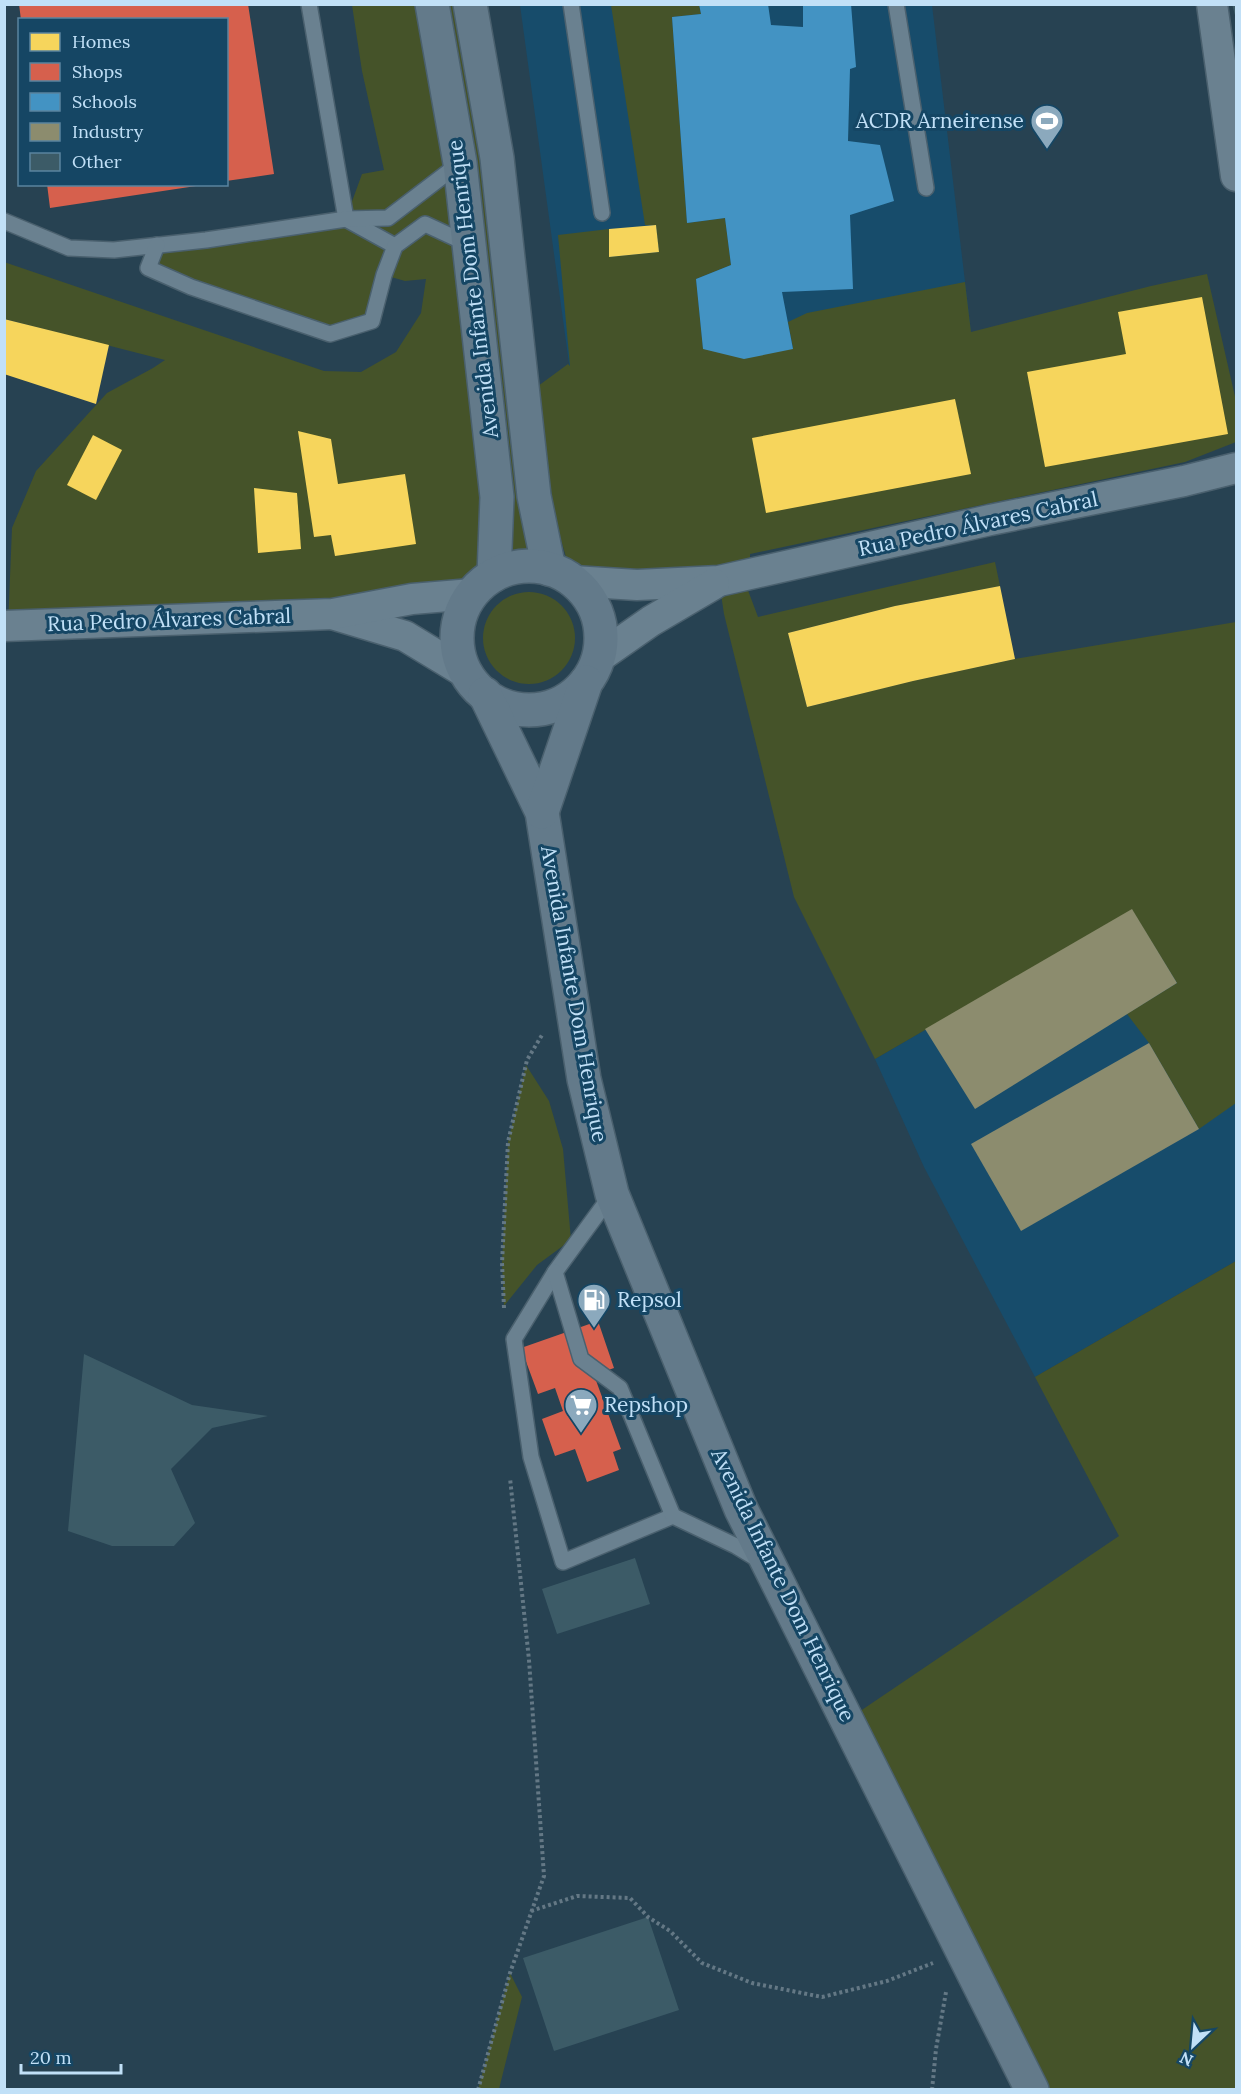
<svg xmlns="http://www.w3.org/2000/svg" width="1241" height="2094" font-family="Lora,serif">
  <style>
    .built { fill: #174c6b }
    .green { fill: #455329 }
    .homes { fill: #f6d55c }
    .shops { fill: #d6604d }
    .schools { fill: #4393c3 }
    .industry { fill: #8c8c6e }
    .building { fill: #3c5b67 }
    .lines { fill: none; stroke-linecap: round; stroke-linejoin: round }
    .service-casing { stroke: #4a606e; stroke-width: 18 }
    .minor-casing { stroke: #4a606e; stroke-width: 33 }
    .secondary-casing { stroke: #4a606e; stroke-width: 36 }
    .path { stroke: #647885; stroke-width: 4; stroke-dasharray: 3 3; stroke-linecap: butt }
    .service { stroke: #6a8190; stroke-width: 15 }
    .minor { stroke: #6a8190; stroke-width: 30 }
    .secondary { stroke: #637a8a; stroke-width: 33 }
    .labels { text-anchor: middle; stroke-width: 6; stroke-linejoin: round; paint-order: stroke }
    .poi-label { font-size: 21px; fill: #c1e0f7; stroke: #154664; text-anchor: start }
    .street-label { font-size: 21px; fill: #c1e0f7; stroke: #154664 }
  </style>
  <rect width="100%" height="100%" fill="#274252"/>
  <g class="built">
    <path d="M520,5H932L971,332L580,444Z"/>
    <path d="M1236,849V1261L1035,1377L924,1167L875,1059Z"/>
  </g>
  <g class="green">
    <path d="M352,5H431L494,575L472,594L8,626L12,528L36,471L107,393L153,368L165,360L5,319L4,262L324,371L361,372L396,352L421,313L426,279L405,281L384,275L372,321L330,334L148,268L157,245L346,218L362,174L384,170L362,71Z"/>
    <path d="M448,5H461L540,561L519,559L510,564L514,495L508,433L486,246Z"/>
    <path d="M611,5H699L701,14L672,17L687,223L725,218L731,265L696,279L703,349L793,348L788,322L807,313L965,282L971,332L1151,286L1207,274L1236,401V442L1185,462L750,554V575L743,577L758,617L995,562L1000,586L895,606L788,633L807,707L912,681L1015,659L1236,622V1103L1199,1129L1149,1043L1127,1014L1177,983L1132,910L875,1059L794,897L724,614L719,581H573L557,526L534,389L568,364L570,366L558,235L609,229V257L659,252L656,225H645Z"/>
    <circle cx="529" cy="638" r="46"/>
    <path d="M526,1065L549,1101L563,1149L571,1240L537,1265L504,1306L502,1263L508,1142Z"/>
    <path d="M1236,1261V2089H1032L847,1720L1119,1536L1035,1377Z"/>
    <path d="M510,1973L522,1997L499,2089H478Z"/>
  </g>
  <g class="homes">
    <path d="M656,225L659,252L609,257V229Z"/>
    <path d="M1202,297L1228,434L1045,467L1027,372L1126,354L1118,312Z"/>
    <path d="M4,319L109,345L96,404L4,374Z"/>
    <path d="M955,399L971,474L766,513L752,438Z"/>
    <path d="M298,431L331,439L338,484L405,474L416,544L335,556L331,535L314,537Z"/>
    <path d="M93,435L122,450L96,500L67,485Z"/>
    <path d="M254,488L297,493L301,549L258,553Z"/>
    <path d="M1000,586L1015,659L913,681L807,707L788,633L895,606Z"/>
  </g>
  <g class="shops">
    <path d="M19,4H248L274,174L226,181V20H21Z"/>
    <path d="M47,184H196V186L50,208Z"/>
    <path d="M598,1321L614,1368L594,1375L621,1449L613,1452L619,1470L587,1482L575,1449L555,1456L542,1419L563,1411L555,1388L538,1394L521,1348Z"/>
  </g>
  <path class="schools" d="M699,4H768L771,25L803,27V4H851L856,67L850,69L848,141L880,145L894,201L850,215L853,289L782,292L793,349L744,359L703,349L696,279L731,265L725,218L687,223L672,17L701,14Z"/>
  <g class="industry">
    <path d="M1132,909L1177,983L975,1109L925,1029Z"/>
    <path d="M1149,1043L1199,1129L1021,1231L971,1144Z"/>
  </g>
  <g class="building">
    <path d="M1232,4H1236V19Z"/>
    <path d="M84,1354L192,1405L268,1416L212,1428L171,1469L195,1523L174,1546H112L68,1531Z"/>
    <path d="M635,1558L650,1604L557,1634L542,1589Z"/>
    <path d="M648,1917L679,2010L554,2051L523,1958Z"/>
  </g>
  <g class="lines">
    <g class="service-casing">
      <g id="service">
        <path d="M309,4L346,219L395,246"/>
        <path d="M571,4L602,213"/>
        <path d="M896,4L926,188"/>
        <path d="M4,221L69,248L114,250L206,240L346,219L388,218L460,163"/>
        <path d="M157,245L148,268L191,287L330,334L372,321L384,275L395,246L425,224L468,244"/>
        <path d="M612,1194L555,1272L514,1339L531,1457L563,1562L673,1516"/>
        <path d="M555,1272L581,1359L620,1388L673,1516L736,1546L759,1560"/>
      </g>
    </g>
    <g class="minor-casing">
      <g id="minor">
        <path d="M1212,4L1236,176"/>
        <path d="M573,581L637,585L719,581L990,520L1184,481L1236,468"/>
        <path d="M335,615L405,636L466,673"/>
        <path d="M4,626L333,614L412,599L472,594"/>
        <path d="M598,658L651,621L714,584"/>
      </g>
    </g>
    <g class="secondary-casing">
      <g id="secondary">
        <path d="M432,4L460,163L497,497L494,575"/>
        <path d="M470,4L497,158L534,496L549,569"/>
        <circle cx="529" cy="638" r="72"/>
        <path d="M485,694L542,812L584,1079L612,1194L741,1509L1032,2090"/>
        <path d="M542,812L586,682"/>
      </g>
    </g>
    <g class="path">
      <path d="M504,1308L502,1263L508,1142L527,1060L542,1035"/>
      <path d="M531,1911L577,1896L630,1898L648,1917L670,1931L702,1963L752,1983L822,1997L887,1981L933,1963"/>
      <path d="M478,2090L510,1973L544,1876L529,1660L510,1478"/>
      <path d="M932,2090L936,2049L946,1992"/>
    </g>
    <use href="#service" class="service"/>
    <use href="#minor" class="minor"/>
    <use href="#secondary" class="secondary"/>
  </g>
  <defs>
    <g id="stadium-pin" transform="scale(1.725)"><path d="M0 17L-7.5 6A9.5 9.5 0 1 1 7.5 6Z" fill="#8ba9bd" stroke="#154664"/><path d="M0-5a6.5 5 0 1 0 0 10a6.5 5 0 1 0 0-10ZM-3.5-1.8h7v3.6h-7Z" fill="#fff"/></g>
    <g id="fuel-pin" transform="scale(1.725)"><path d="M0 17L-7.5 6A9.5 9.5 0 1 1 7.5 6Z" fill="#8ba9bd" stroke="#154664"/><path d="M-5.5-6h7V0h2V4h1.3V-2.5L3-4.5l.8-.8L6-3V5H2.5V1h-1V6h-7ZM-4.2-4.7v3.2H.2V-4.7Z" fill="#fff"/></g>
    <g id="supermarket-pin" transform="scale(1.725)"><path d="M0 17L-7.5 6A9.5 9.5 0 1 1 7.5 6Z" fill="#8ba9bd" stroke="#154664"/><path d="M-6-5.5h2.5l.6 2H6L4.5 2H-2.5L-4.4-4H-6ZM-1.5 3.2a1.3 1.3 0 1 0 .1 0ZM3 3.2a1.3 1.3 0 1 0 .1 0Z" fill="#fff"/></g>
  </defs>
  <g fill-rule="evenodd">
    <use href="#stadium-pin" x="1047" y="121"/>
    <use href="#fuel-pin" x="594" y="1300"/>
    <use href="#supermarket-pin" x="581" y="1405"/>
  </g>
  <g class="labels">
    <g class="poi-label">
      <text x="1024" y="128" text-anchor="end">ACDR Arneirense</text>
      <text x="617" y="1307">Repsol</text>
      <text x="604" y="1412">Repshop</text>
    </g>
    <g class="street-label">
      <text transform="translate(473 289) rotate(-97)" y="7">Avenida Infante Dom Henrique</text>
      <text transform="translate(978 524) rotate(-12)" y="7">Rua Pedro Álvares Cabral</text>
      <text transform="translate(169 620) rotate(-2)" y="7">Rua Pedro Álvares Cabral</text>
      <text transform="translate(574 994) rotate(80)" y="7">Avenida Infante Dom Henrique</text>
      <text transform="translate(783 1585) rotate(64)" y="7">Avenida Infante Dom Henrique</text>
    </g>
  </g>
  <rect width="1241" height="2094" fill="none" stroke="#c1e0f7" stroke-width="12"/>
  <rect x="18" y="18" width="210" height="168" fill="#154664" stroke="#5a849f" stroke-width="1.5"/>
  <rect x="30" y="33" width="30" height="18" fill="#f6d55c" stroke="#5a849f" stroke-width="1.5"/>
  <text x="72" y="48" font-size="18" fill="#c1e0f7">Homes</text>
  <rect x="30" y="63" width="30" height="18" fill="#d6604d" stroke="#5a849f" stroke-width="1.5"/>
  <text x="72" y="78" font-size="18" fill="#c1e0f7">Shops</text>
  <rect x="30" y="93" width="30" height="18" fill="#4393c3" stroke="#5a849f" stroke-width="1.5"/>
  <text x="72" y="108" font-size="18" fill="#c1e0f7">Schools</text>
  <rect x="30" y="123" width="30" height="18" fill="#8c8c6e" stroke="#5a849f" stroke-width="1.5"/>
  <text x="72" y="138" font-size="18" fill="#c1e0f7">Industry</text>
  <rect x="30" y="153" width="30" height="18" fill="#3c5b67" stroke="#5a849f" stroke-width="1.5"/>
  <text x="72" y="168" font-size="18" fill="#c1e0f7">Other</text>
  <g transform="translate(1193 2046) rotate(206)" stroke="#154664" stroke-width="4.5" paint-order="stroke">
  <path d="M0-4.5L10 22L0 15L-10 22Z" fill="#c1e0f7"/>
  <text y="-9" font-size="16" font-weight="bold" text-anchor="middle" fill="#c1e0f7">N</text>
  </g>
  <path d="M21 2064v9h100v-9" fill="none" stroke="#c1e0f7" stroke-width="3"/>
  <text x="30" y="2064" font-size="18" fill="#c1e0f7" stroke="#154664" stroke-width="4.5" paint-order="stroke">20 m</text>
</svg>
